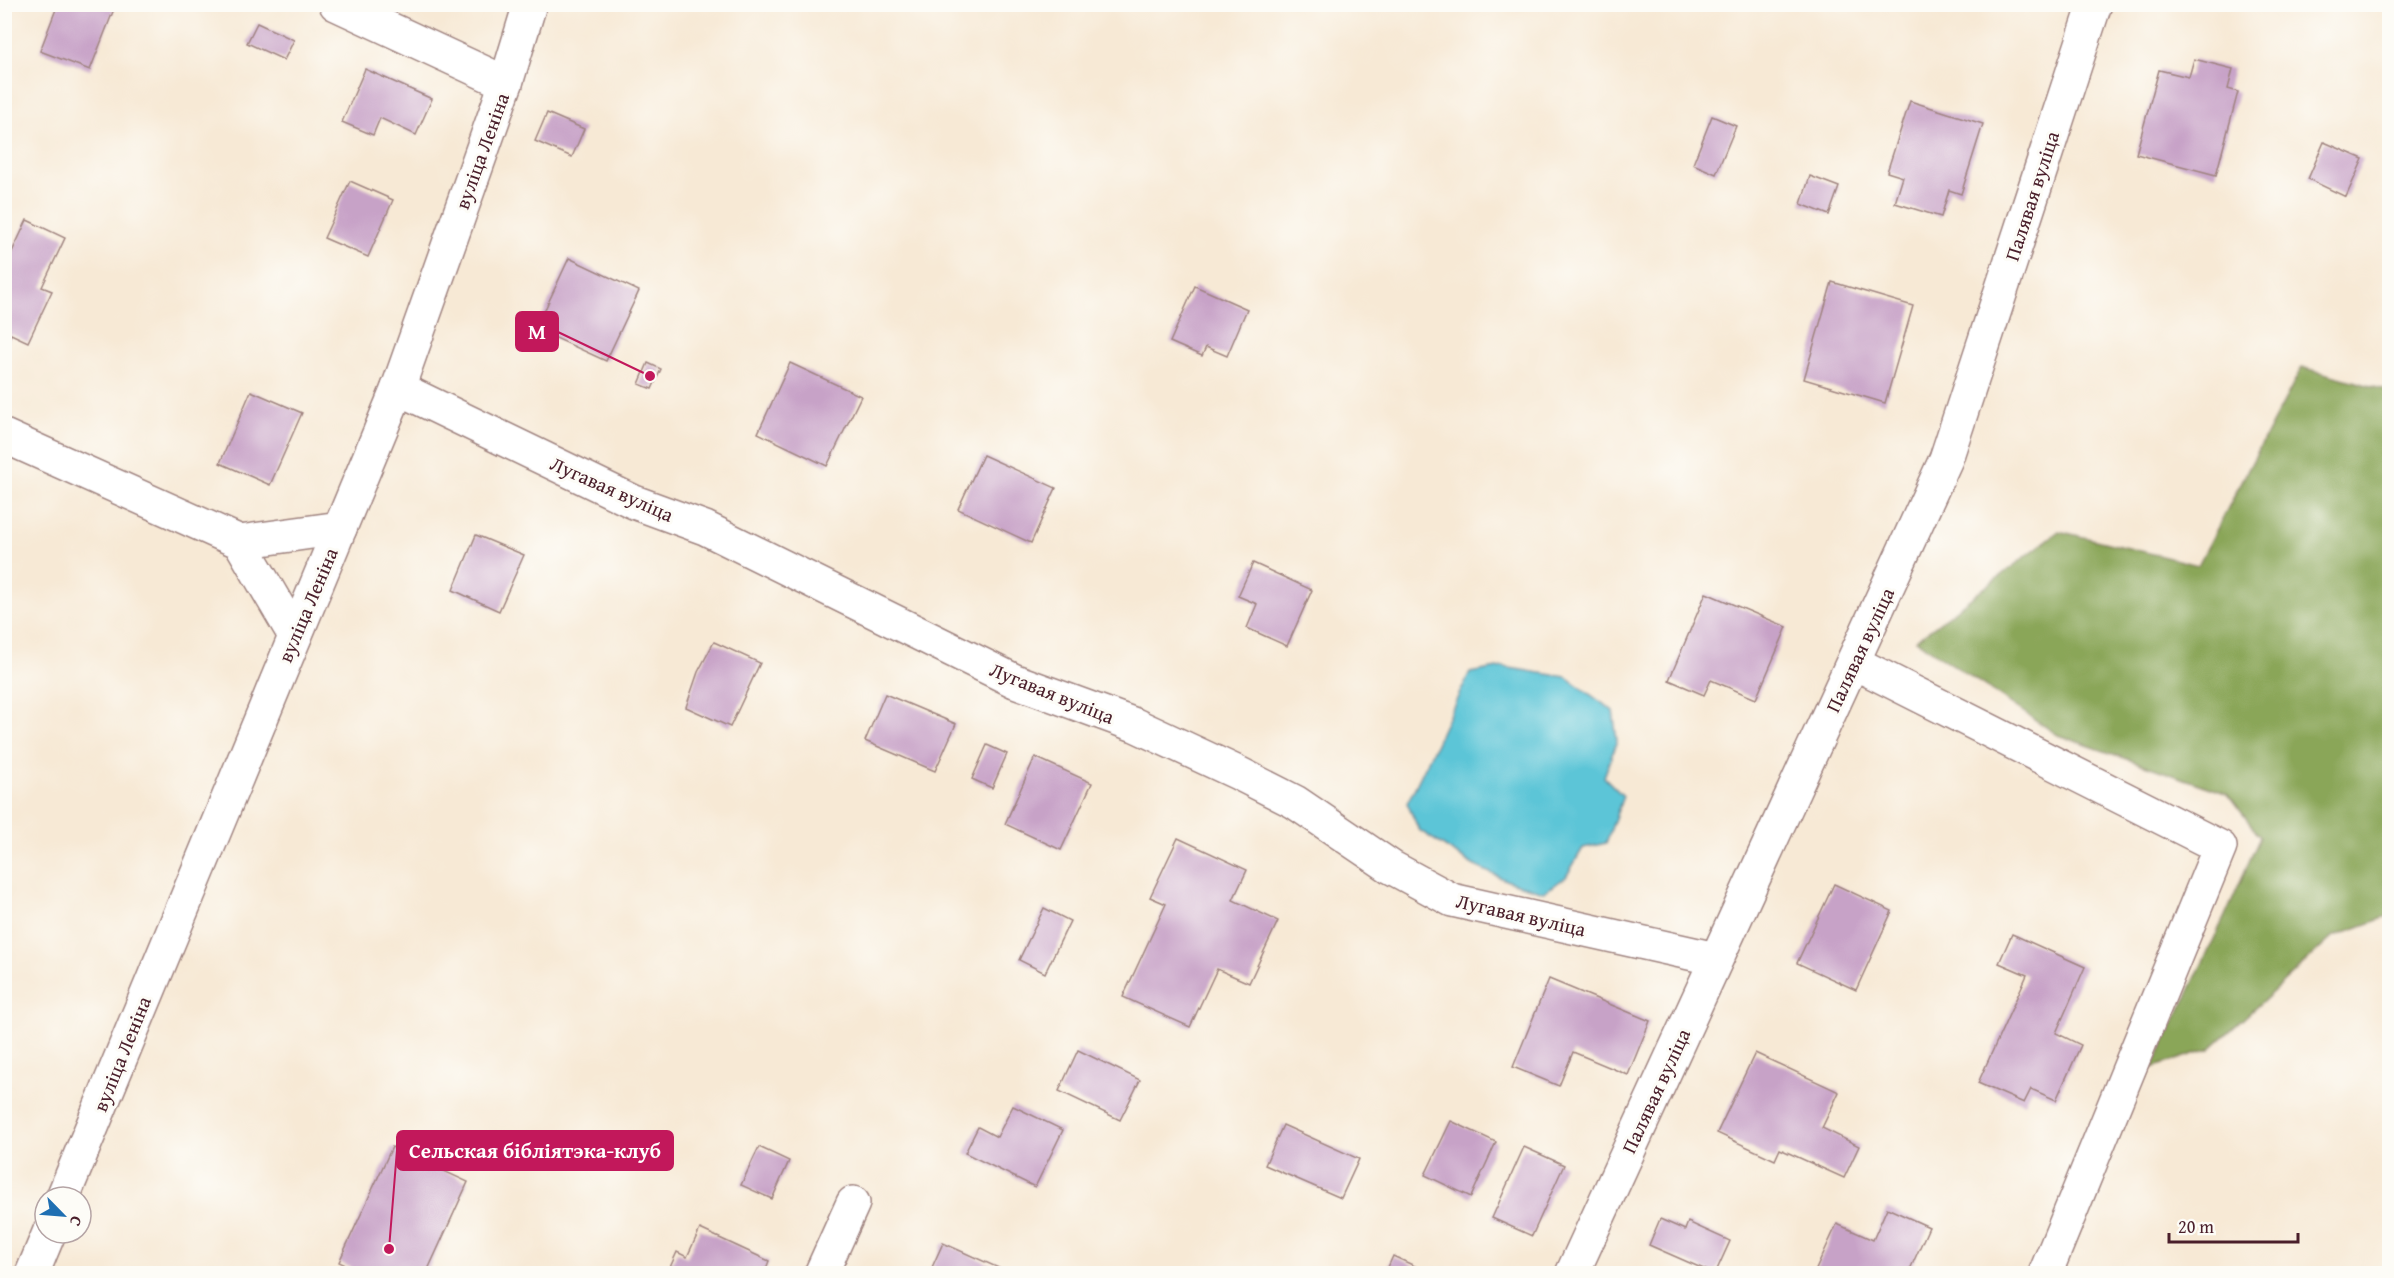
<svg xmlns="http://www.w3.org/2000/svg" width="2394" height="1278" font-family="'Gentium Book Plus',serif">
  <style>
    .forest { fill: #8aa659; stroke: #6a6242; stroke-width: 1.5 }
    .water { fill: #5bc5d7; stroke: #527281; stroke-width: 1.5 }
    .building { fill: #c7a2c7 }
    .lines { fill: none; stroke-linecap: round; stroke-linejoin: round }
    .minor-casing { stroke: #a08480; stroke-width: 36 }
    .minor { stroke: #fff; stroke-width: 33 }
    .labels { text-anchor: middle; stroke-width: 6; stroke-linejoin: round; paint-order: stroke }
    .street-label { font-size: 20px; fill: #4a1f2b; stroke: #fdfcf7 }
    .leader { fill: none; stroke: #c2185b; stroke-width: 2 }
    .callout-dot { fill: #c2185b; stroke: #fdfcf7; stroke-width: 2 }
    .callout { fill: #c2185b; stroke: #c2185b; stroke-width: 2 }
    .callout-label { font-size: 21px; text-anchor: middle; font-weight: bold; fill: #fff }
  </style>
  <rect width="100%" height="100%" fill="#fdfcf7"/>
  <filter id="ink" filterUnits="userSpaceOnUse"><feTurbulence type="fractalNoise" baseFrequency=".0167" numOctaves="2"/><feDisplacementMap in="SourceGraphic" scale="12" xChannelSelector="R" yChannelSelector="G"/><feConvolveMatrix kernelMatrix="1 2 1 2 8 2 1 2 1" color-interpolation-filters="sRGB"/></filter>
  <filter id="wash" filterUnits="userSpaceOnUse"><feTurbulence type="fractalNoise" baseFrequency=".008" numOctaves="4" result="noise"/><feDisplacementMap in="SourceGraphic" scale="24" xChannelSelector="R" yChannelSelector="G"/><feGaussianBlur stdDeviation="1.35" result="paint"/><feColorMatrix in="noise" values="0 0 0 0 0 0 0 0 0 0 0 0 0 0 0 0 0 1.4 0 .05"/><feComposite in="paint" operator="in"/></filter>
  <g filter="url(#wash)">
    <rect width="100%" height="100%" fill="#f7e9d5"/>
    <path class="forest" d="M2302,367L2389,391V916L2334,936L2210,1049L2152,1068L2225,916L2260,837L2228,794L2058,735L1916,640L2059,531L2198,565Z"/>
    <path class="water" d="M1503,667L1566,677L1613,711L1617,741L1604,777L1623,796L1606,843L1583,848L1566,877L1544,892L1510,882L1473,865L1419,830L1407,803C1430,760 1447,716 1470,673Z"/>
    <g id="blocks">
      <g class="building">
        <path d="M58,4H101L114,9L90,70L40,51Z"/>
        <path d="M257,23L294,40L284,60L247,43Z"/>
        <path d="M2194,59L2233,69L2228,89L2238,92L2216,175L2136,154L2159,70L2189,77Z"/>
        <path d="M365,69L432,99L416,135L380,118L373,135L342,122Z"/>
        <path d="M1910,101L1983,124L1961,194L1949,190L1941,217L1895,203L1903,177L1887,172Z"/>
        <path d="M547,113L584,129L572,157L535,141Z"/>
        <path d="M1712,116L1736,126L1716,174L1693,164Z"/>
        <path d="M2324,142L2363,159L2346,197L2308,179Z"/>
        <path d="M1810,176L1839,187L1829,215L1801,204Z"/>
        <path d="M350,181L393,200L368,257L324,238Z"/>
        <path d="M27,220L65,238L42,287L52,291L28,342L11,334L4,349V269Z"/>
        <path d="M569,258L639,291L606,361L536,329Z"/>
        <path d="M1832,282L1913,306L1885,403L1804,379Z"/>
        <path d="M1195,286L1247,309L1227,356L1206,347L1202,356L1170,342Z"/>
        <path d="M648,363L661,369L652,389L639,384Z"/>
        <path d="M790,363L861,396L827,466L758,433Z"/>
        <path d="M251,391L302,413L270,485L220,463Z"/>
        <path d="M983,455L1056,488L1031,543L958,509Z"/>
        <path d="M476,535L524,555L499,611L453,590Z"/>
        <path d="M1253,563L1312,590L1287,646L1247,628L1257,604L1238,596Z"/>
        <path d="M1706,593L1787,627L1756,699L1711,680L1704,695L1669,680Z"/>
        <path d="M714,642L760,663L730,727L686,707L698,672Z"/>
        <path d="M885,694L956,724L935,771L865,741Z"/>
        <path d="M987,745L1007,754L992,788L972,779Z"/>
        <path d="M1035,757L1092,783L1061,850L1005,824Z"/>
        <path d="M1178,838L1247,870L1233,900L1278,921L1249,983L1217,969L1190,1027L1123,997L1166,904L1150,897Z"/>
        <path d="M1834,884L1892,911L1856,990L1797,963Z"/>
        <path d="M1044,908L1070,921L1045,973L1019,960Z"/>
        <path d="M2012,934L2085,967L2056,1033L2081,1045L2056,1100L2031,1089L2024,1103L1978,1083L2027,975L1999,963Z"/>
        <path d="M1549,979L1650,1021L1628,1075L1573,1052L1559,1086L1513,1067Z"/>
        <path d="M1078,1050L1140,1080L1120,1120L1059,1091Z"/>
        <path d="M1755,1053L1839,1092L1822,1128L1859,1146L1844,1178L1780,1149L1775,1160L1717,1133Z"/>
        <path d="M1013,1106L1063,1130L1035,1187L965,1153L978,1127L997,1137Z"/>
        <path d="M1451,1121L1496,1142L1471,1197L1425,1175Z"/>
        <path d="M1283,1125L1359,1159L1341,1198L1265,1165Z"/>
        <path d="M392,1147L468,1182L426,1274H365L339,1262Z"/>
        <path d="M759,1147L789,1161L772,1199L741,1185Z"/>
        <path d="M1524,1147L1564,1165L1532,1236L1492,1218Z"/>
        <path d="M1887,1208L1929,1227L1908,1274H1814L1837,1224L1873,1240Z"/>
        <path d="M1660,1219L1685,1230L1688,1222L1730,1241L1715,1274L1649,1245Z"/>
        <path d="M700,1229L769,1261L764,1274H667L677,1252L687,1257Z"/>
        <path d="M943,1243L1001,1269L998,1274H929Z"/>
        <path d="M1393,1256L1432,1274H1385Z"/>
      </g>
    </g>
  </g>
  <g filter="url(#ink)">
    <use href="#blocks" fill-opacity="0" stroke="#a08480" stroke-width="1.5"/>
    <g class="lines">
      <g class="minor-casing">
        <g id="minor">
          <path d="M336,4L506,83"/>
          <path d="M398,388L634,502L705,528L1015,681L1135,725L1238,773L1295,802L1391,867L1452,900L1716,959"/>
          <path d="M4,436L240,542L295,636"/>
          <path d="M240,542L340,528"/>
          <path d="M1855,663L2220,847L2045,1274"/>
          <path d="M63,1197L398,388L506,83L530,4"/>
          <path d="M32,1274L49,1233"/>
          <path d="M821,1274L853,1203"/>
          <path d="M1572,1274L1946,459L2095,4"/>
        </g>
      </g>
      <use href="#minor" class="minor"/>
    </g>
  </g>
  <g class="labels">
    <g class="street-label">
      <text transform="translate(482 151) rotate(-70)" y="7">вуліца Леніна</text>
      <text transform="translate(2032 196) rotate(-72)" y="7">Палявая вуліца</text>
      <text transform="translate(612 489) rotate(24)" y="7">Лугавая вуліца</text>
      <text transform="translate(308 605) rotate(-67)" y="7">вуліца Леніна</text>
      <text transform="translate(1860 650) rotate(-65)" y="7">Палявая вуліца</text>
      <text transform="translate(1052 693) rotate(22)" y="7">Лугавая вуліца</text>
      <text transform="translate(1521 915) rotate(13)" y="7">Лугавая вуліца</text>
      <text transform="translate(122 1054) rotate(-68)" y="7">вуліца Леніна</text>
      <text transform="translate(1656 1091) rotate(-65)" y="7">Палявая вуліца</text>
    </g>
  </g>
  <path class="leader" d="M650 376L558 332M389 1249L397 1150"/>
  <g class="callout-dot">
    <circle cx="650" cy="376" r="6"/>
    <circle cx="389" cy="1249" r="6"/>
  </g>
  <g class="callout">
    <rect x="516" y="312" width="42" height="39" rx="6"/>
    <rect x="397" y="1131" width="276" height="39" rx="6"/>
  </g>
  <g class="callout-label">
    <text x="537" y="339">M</text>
    <text x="535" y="1158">Сельская бібліятэка-клуб</text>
  </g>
  <rect width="2394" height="1278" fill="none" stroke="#fdfcf7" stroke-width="24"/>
  <g transform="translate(63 1215) rotate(115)"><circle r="28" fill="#fdfcf7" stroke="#b5a4a5" stroke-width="1.5"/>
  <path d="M0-4.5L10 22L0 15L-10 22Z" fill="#1f6fb2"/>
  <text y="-9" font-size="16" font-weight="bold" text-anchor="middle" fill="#4a1f2b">С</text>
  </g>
  <path d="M2169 1233v9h129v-9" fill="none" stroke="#4a1f2b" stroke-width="3"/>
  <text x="2178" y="1233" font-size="18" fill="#4a1f2b" stroke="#fdfcf7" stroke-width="4.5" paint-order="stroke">20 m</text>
</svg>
